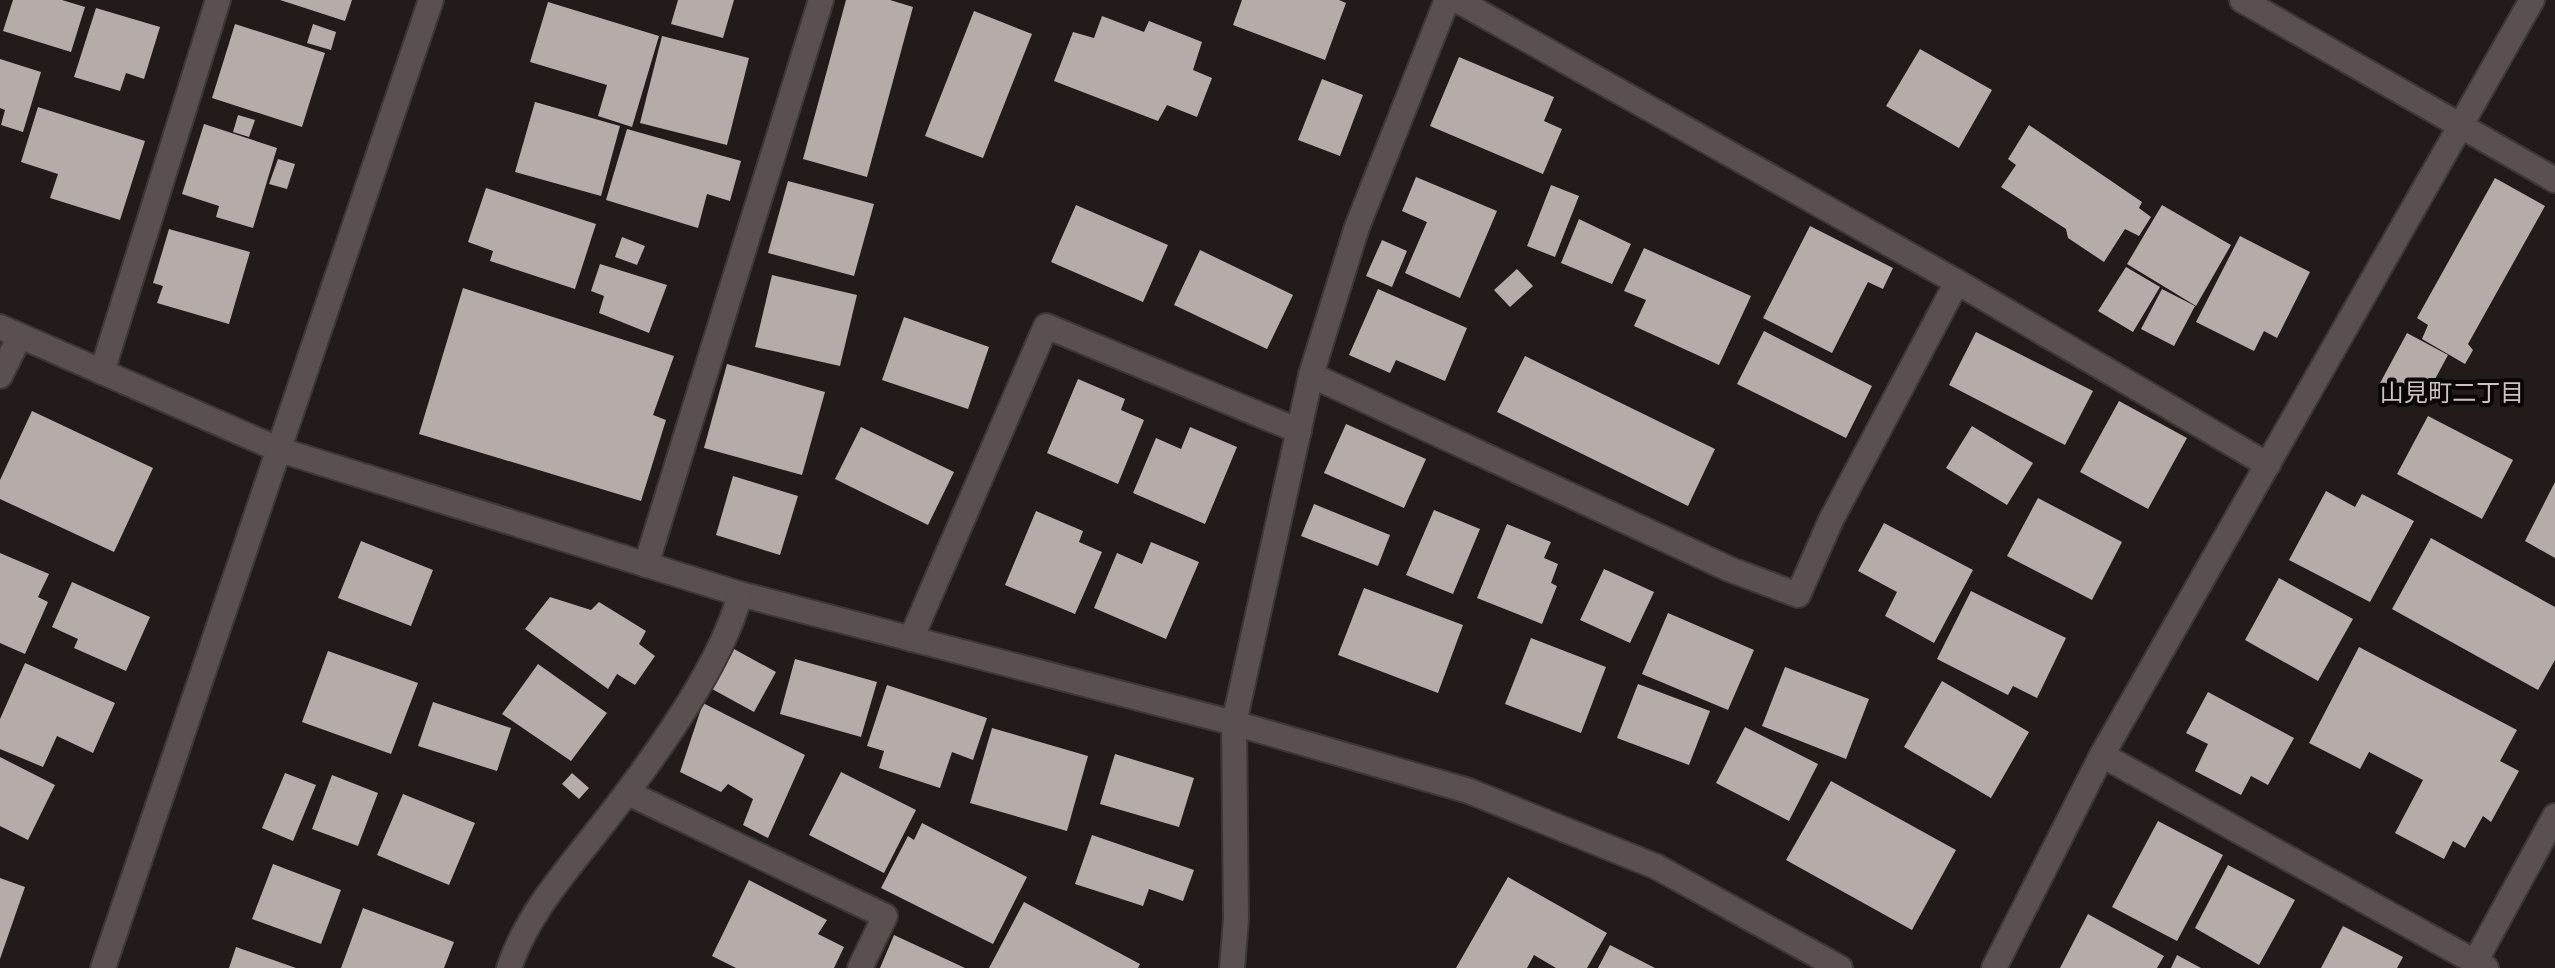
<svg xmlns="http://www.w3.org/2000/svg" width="2555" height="968" font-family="'Alegreya Sans','Noto Sans JP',sans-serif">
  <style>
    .building { fill: #b5aba9 }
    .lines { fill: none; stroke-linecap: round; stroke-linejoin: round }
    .street-casing { stroke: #3d3736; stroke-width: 28 }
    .secondary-casing { stroke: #3d3736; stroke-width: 28 }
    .street { stroke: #59504f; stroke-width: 24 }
    .secondary { stroke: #59504f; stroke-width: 24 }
    .labels { text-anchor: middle; stroke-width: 8; stroke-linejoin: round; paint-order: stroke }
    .neighbourhood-label { font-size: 24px; fill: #cdc3c1; stroke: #0a0706 }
  </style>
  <rect width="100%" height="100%" fill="#231b1a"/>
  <g class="building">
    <path d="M13,0H62L85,7L71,52L3,31Z"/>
    <path d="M280,0H352L345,21Z"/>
    <path d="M678,0H734L723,38L671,24Z"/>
    <path d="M846,0H890L913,7L867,177L803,159Z"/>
    <path d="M1242,0H1339L1346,3L1325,60L1233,25Z"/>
    <path d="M548,2L659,36L632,127L598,116L607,85L530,62Z"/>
    <path d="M96,8L160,27L144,79L126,73L120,91L74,77Z"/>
    <path d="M974,11L1032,34L983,158L925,136Z"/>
    <path d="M1102,16L1144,32L1149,21L1202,42L1193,70L1212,78L1197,117L1167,105L1158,121L1054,81L1073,32L1094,38Z"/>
    <path d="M235,24L325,53L302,127L212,98Z"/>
    <path d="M313,24L336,32L331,50L307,43Z"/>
    <path d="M662,36L749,58L727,145L640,123Z"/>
    <path d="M1920,49L1992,90L1959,148L1886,106Z"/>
    <path d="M1459,57L1554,97L1544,121L1562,129L1543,174L1430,126Z"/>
    <path d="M0,59L41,72L23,132L1,125L5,110L0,108Z"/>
    <path d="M1322,79L1363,95L1340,156L1298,140Z"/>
    <path d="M535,102L620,126L601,196L515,172Z"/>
    <path d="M38,107L145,141L120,220L50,198L58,174L21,162Z"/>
    <path d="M238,115L255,120L249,137L233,132Z"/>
    <path d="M204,124L277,148L253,228L216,217L219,206L182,194Z"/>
    <path d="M2029,125L2142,202L2139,208L2151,217L2139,236L2125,229L2104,262L2068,238L2066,229L2001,187L2016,165L2008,159Z"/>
    <path d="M627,129L741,161L730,201L707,194L698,228L606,200Z"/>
    <path d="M278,159L295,164L287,189L269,184Z"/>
    <path d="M1416,177L1497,211L1460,298L1405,273L1427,222L1402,211Z"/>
    <path d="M2495,178L2545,206L2468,344L2473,350L2465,364L2422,339L2428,325L2417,318Z"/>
    <path d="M788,181L874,204L854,276L768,253Z"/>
    <path d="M1551,185L1579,196L1555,257L1527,246Z"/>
    <path d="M486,188L596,224L575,289L490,261L493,251L468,242Z"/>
    <path d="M1076,205L1168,245L1143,302L1051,262Z"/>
    <path d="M2162,205L2231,245L2196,306L2127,264Z"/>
    <path d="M1579,219L1631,244L1612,284L1561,263Z"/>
    <path d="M1810,226L1893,268L1883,289L1868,282L1832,353L1763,318Z"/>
    <path d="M169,229L250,252L229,324L157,303L163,286L153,283Z"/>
    <path d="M2240,236L2310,272L2277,338L2264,331L2254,351L2196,322Z"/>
    <path d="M622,237L645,246L637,265L615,257Z"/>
    <path d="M1382,240L1407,251L1392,287L1366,276Z"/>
    <path d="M1644,248L1751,296L1719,365L1634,326L1646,300L1624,291Z"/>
    <path d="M1200,250L1293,295L1267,349L1174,305Z"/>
    <path d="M600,264L667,285L649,333L599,313L604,296L591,291Z"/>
    <path d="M2126,267L2160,287L2133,332L2098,311Z"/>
    <path d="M1517,269L1533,286L1510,307L1494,290Z"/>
    <path d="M772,275L857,295L840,366L755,347Z"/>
    <path d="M463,288L674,356L653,415L666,420L641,501L419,434Z"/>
    <path d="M1378,289L1467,328L1445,381L1396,360L1390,373L1349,355Z"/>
    <path d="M2162,289L2195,306L2174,346L2141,329Z"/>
    <path d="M904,317L989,347L968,409L882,380Z"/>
    <path d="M1764,331L1872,386L1846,438L1737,384Z"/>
    <path d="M1976,332L2093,391L2065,445L1949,385Z"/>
    <path d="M2407,333L2448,355L2420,407L2379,385Z"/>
    <path d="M1525,356L1715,449L1688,506L1497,412Z"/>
    <path d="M727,364L825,392L802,475L704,448Z"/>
    <path d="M1078,379L1125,399L1121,410L1144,420L1118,484L1047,453Z"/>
    <path d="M2119,401L2187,438L2148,509L2080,472Z"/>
    <path d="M32,411L153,468L114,552L0,499V480Z"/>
    <path d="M2428,416L2513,460L2482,519L2397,474Z"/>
    <path d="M1346,424L1426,459L1404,508L1324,473Z"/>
    <path d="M1972,426L2033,463L2007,505L1946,468Z"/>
    <path d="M861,427L954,472L928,525L835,479Z"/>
    <path d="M1190,427L1237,447L1205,524L1133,493L1156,438L1181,449Z"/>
    <path d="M733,476L798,496L780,555L716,535Z"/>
    <path d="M2555,482V558L2525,541Z"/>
    <path d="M2326,491L2355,507L2362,494L2414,521L2370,602L2289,560Z"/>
    <path d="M2038,498L2122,542L2092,600L2007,556Z"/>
    <path d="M1314,504L1390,535L1378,566L1301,536Z"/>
    <path d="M1434,510L1480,529L1453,594L1406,575Z"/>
    <path d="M1036,511L1083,531L1079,542L1102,552L1075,614L1005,585Z"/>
    <path d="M1884,523L1973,570L1934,643L1885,616L1897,592L1858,571Z"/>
    <path d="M1507,524L1551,542L1544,558L1558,564L1551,583L1557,586L1542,624L1477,598Z"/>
    <path d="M2431,538L2555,607V660L2538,690L2392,609Z"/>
    <path d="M361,541L433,570L411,626L338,598Z"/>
    <path d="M1151,542L1199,562L1166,639L1094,608L1117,553L1142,564Z"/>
    <path d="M0,553L49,574L38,597L48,602L25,654L0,643Z"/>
    <path d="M1604,569L1654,592L1630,643L1580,620Z"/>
    <path d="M2279,578L2353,619L2318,681L2245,640Z"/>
    <path d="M72,582L150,617L126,671L74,648L78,639L52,627Z"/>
    <path d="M1364,588L1463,625L1438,693L1338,655Z"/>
    <path d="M1971,591L2066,638L2037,698L2013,686L2008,695L1937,659Z"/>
    <path d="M550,597L591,610L599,602L646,631L639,644L655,656L635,685L617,674L608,689L525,629Z"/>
    <path d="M1668,613L1754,650L1728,710L1642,674Z"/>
    <path d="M1531,638L1606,667L1581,733L1505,704Z"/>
    <path d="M2359,647L2517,730L2500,761L2519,771L2491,822L2483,816L2465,848L2453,841L2444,859L2395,833L2423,780L2369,752L2360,769L2309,743Z"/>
    <path d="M734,649L776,672L754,712L712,689Z"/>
    <path d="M328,651L418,683L391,754L302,722Z"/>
    <path d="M795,659L877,682L861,737L780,714Z"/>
    <path d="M25,663L115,703L93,753L57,736L43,767L0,749V719Z"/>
    <path d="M538,664L607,713L571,761L502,714Z"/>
    <path d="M1785,667L1869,699L1846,759L1762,726Z"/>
    <path d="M1942,681L2029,732L1991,798L1904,747Z"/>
    <path d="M1638,684L1710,711L1689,765L1617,738Z"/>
    <path d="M887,685L987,718L973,760L952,752L940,788L879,768L884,751L867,746Z"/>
    <path d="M2208,692L2294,738L2268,785L2251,776L2241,795L2195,771L2208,744L2186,733Z"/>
    <path d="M433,702L511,728L497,771L418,746Z"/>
    <path d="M703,703L805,755L768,838L743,825L753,799L728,784L721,792L680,772Z"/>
    <path d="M1745,727L1818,764L1789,821L1716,783Z"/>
    <path d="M992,728L1088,756L1067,831L970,803Z"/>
    <path d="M1115,754L1194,778L1179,827L1100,804Z"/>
    <path d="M0,757L55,785L28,840L0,826Z"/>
    <path d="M841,772L916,810L884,873L809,835Z"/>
    <path d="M285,773L316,785L293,841L262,828Z"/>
    <path d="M572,773L589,788L579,799L562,784Z"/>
    <path d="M332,775L378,793L358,846L312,829Z"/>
    <path d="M1831,781L1956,850L1912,930L1786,860Z"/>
    <path d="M403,794L475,823L449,885L377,855Z"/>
    <path d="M2158,821L2223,855L2177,941L2112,907Z"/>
    <path d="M922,823L1027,877L993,944L881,888L908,836L914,840Z"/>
    <path d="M1092,835L1194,870L1183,901L1149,889L1143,906L1075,884Z"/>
    <path d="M273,864L341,890L321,944L252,919Z"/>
    <path d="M2228,865L2295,900L2259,965L2195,928Z"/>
    <path d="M1508,877L1607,933L1587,968H1556L1534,955L1527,968H1456Z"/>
    <path d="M0,878L25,887L0,959Z"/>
    <path d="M749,880L827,920L818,934L844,947L834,968H736L712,956Z"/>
    <path d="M1024,902L1140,964L1138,968H989Z"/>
    <path d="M363,908L454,942L444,968H341Z"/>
    <path d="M2088,914L2164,956L2157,968H2060Z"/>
    <path d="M2343,926L2403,957L2397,968H2321Z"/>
    <path d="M894,935L965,968H880Z"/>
    <path d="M1610,945L1655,968H1598Z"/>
    <path d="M236,947L296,968H229Z"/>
    <path d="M2177,955L2201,968H2171Z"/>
  </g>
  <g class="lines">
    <g class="street-casing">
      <g id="street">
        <path d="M1457,0L1957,282"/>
        <path d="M2242,0L2555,180"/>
        <path d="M102,372L218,0"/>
        <path d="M1311,375L1729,569L1798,595L1831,520L1957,282L2268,465"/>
        <path d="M0,376L20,336"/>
        <path d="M280,450L740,594L1234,723L1469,791L1657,867L1840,968"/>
        <path d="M646,565L821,0"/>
        <path d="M911,639L1046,326L1299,431"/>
        <path d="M2102,755L2486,968"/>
        <path d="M628,793L885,916L860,968"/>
        <path d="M2475,962L2555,816"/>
        <path d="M509,968C526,917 562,876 595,834C644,772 721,669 740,594"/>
        <path d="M1232,968L1236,919L1234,723L1311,375L1357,227L1447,0"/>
        <path d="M1994,968L2102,755L2532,0"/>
      </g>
    </g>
    <g class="secondary-casing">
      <g id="secondary">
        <path d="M0,327L280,450"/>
        <path d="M103,968L431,0"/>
      </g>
    </g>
    <use href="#street" class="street"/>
    <use href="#secondary" class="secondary"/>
  </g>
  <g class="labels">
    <g class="neighbourhood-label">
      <text x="2452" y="401">山見町二丁目</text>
    </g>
  </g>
</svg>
